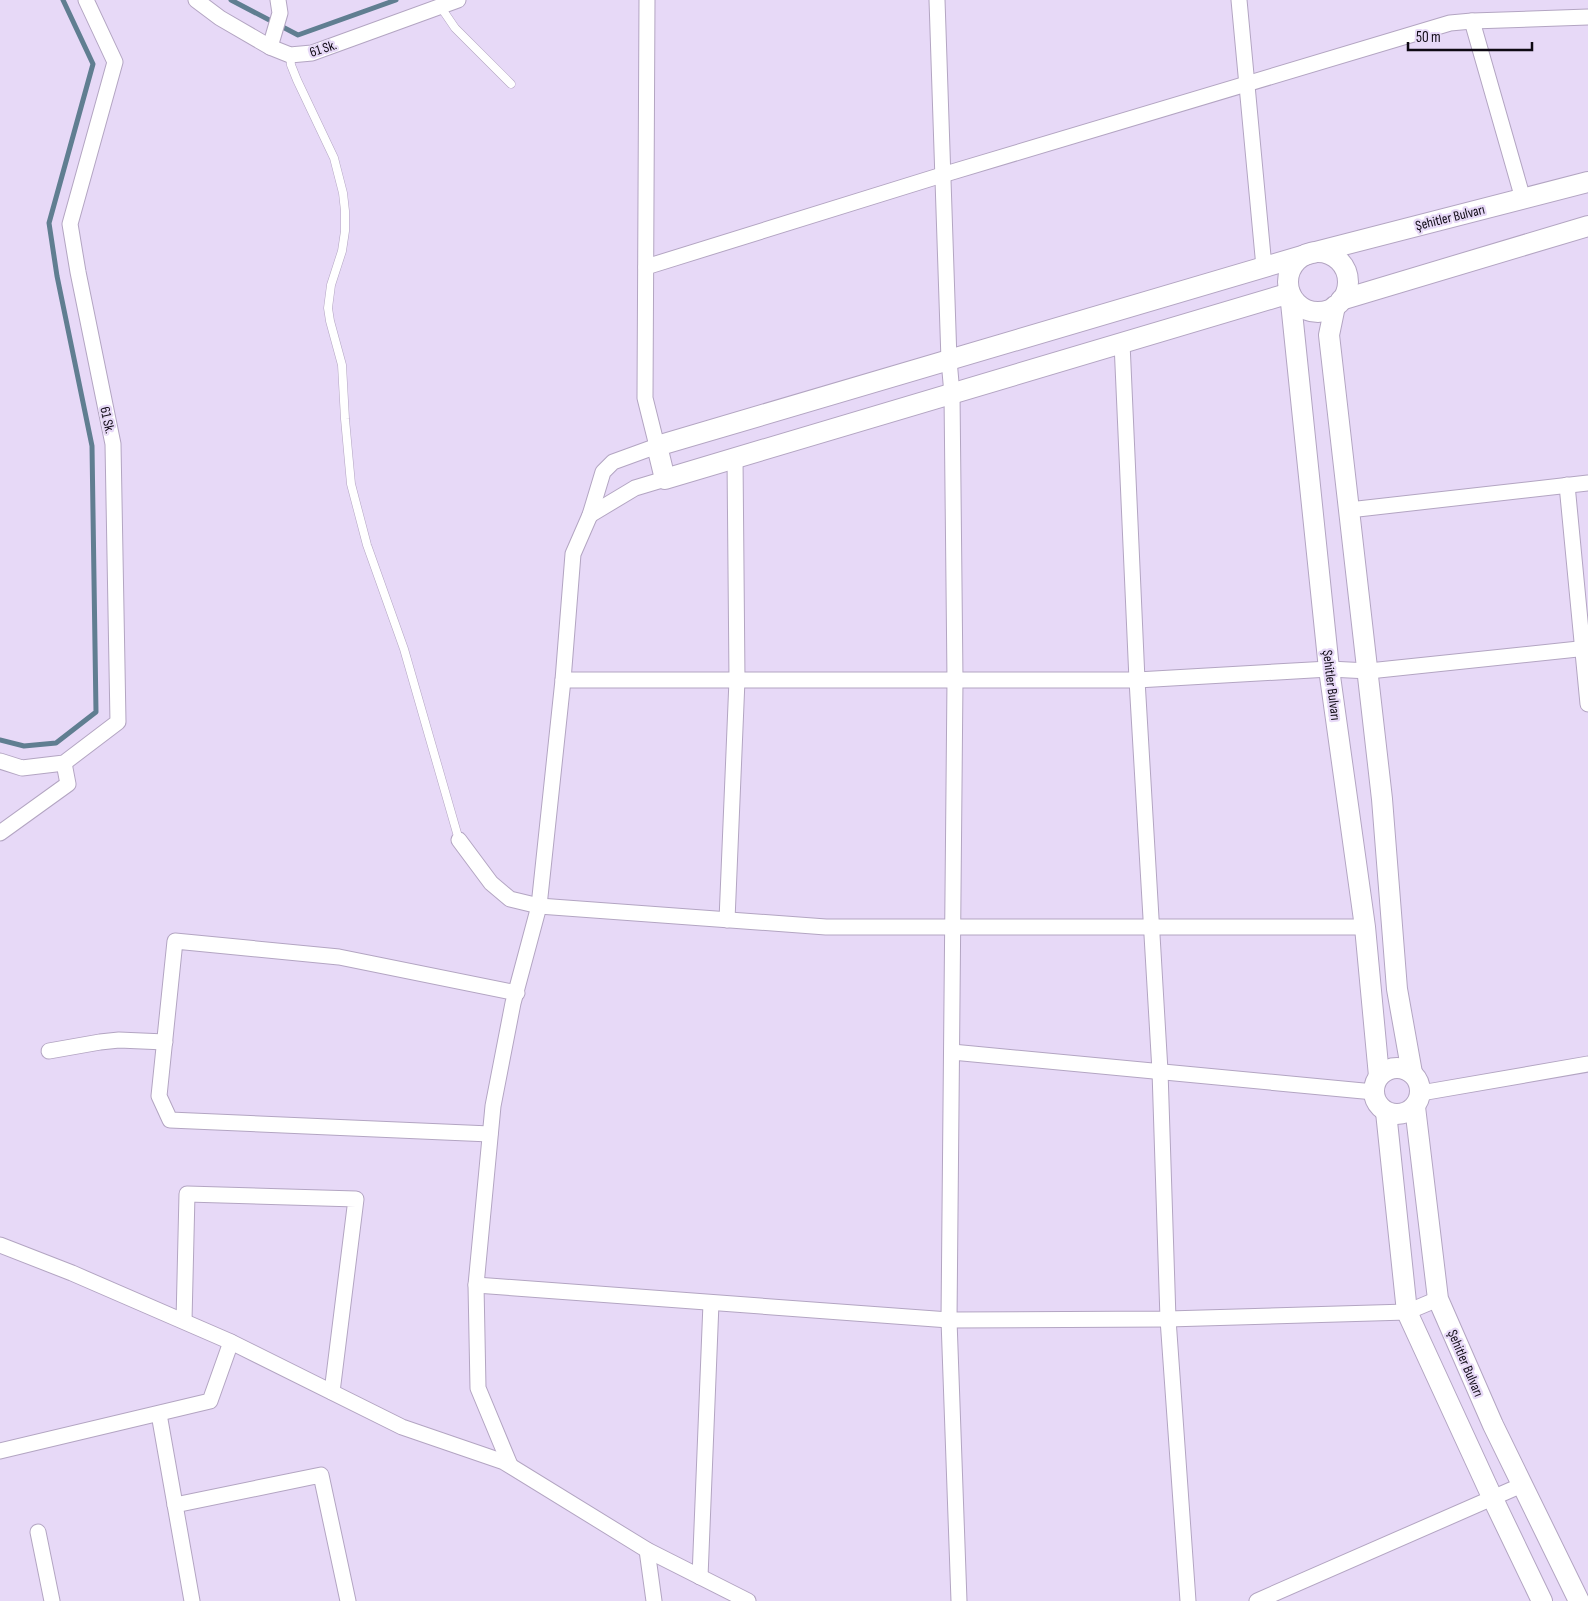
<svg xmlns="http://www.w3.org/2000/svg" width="1588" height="1601" font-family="'Sofia Sans Condensed',sans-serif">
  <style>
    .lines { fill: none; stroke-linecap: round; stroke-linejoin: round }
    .stream { stroke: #607e91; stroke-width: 5 }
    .lane-casing { stroke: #b3a5c2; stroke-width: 9 }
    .street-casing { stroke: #b3a5c2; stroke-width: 17 }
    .secondary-casing { stroke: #b3a5c2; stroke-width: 22 }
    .lane { stroke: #fff; stroke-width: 8 }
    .street { stroke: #fff; stroke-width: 15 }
    .secondary { stroke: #fff; stroke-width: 20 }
    .labels { text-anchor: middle; stroke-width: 4.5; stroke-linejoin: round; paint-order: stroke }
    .street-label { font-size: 14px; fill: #0e0913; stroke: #e7d9f7 }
  </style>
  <rect width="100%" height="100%" fill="#e7d9f7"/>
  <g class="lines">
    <g class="stream">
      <path d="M231,0L298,35L396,0"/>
      <path d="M0,740L24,746L56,743L96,712L92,446L57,276L49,223L93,64L63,0"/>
    </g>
    <g class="lane-casing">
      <g id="lane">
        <path d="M440,6L455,28L511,84"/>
        <path d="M290,55L291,65L297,80L334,158L343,193L345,211V231L342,251L331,285L328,308L330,321L342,365L345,419L351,484L367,545L404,649L459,840"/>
      </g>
    </g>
    <g class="street-casing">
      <g id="street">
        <path d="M196,0L220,18L270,47L290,55L312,53L458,0"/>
        <path d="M937,0L949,360L952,394L955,680L949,1320L959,1601"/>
        <path d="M1239,0L1264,267"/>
        <path d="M1472,21L1523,199"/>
        <path d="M270,47L280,13L278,0"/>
        <path d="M646,267L942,175L1450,23L1472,21L1588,17"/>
        <path d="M1122,343L1137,680L1160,1071L1168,1319L1188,1601"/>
        <path d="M1567,485L1588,704"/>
        <path d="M1349,510L1588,483"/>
        <path d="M590,515L635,488L665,479"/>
        <path d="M563,680H1137L1329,669L1369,671L1588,648"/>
        <path d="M0,761L22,768L64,763L118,722L113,444L78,272L70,224L115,62L86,0"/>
        <path d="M0,833L68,784L64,763"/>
        <path d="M459,840L491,883L510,899L539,906L826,927H1365"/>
        <path d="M727,920L737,680L735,458"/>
        <path d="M49,1051L100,1042L119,1040L165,1042"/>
        <path d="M952,1052L1374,1092"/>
        <path d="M1421,1093L1588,1064"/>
        <path d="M490,1134L170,1120L159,1096L175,941L339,957L517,993"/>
        <path d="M0,1245L72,1273L231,1342L402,1427L504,1462L647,1550L748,1601"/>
        <path d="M476,1285L949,1320L1168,1319L1407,1312L1438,1299"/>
        <path d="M184,1321L187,1194L356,1199L332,1392"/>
        <path d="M159,1414L192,1601"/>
        <path d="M0,1451L210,1401L231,1342"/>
        <path d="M510,1465L478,1388L476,1285L493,1106L513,1003L539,906L563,680L573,554L590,515L603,472L613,462L657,446L645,398L647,0"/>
        <path d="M175,1505L321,1475L348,1601"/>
        <path d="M38,1532L52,1601"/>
        <path d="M647,1550L654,1601"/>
        <path d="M700,1577L711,1303"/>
        <path d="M1257,1601L1522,1485"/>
      </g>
    </g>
    <g class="secondary-casing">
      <g id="secondary">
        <circle cx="1318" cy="282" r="30"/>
        <path d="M1341,300L1588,226"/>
        <path d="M1335,306L1329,335L1382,799L1397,989L1412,1073"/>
        <circle cx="1397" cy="1091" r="23"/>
        <path d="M1379,1076L1365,927L1329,669L1290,293L665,479L657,446L1312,253L1588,182"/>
        <path d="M1415,1107L1438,1299L1493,1425L1579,1601"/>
        <path d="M1386,1112L1407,1312L1493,1499L1542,1601"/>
      </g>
    </g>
    <use href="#lane" class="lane"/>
    <use href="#street" class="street"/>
    <use href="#secondary" class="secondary"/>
  </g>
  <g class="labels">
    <g class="street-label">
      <text transform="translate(323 48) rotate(-18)" y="5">61 Sk.</text>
      <text transform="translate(1450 217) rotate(-14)" y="5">Şehitler Bulvarı</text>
      <text transform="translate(108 420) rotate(78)" y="5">61 Sk.</text>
      <text transform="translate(1332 685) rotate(83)" y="5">Şehitler Bulvarı</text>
      <text transform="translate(1466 1363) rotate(67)" y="5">Şehitler Bulvarı</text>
    </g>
  </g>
  <path d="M1408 42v8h124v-8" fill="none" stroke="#0e0913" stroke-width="2.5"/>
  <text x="1416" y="42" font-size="15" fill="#0e0913" stroke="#e7d9f7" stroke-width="4" paint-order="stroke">50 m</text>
</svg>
